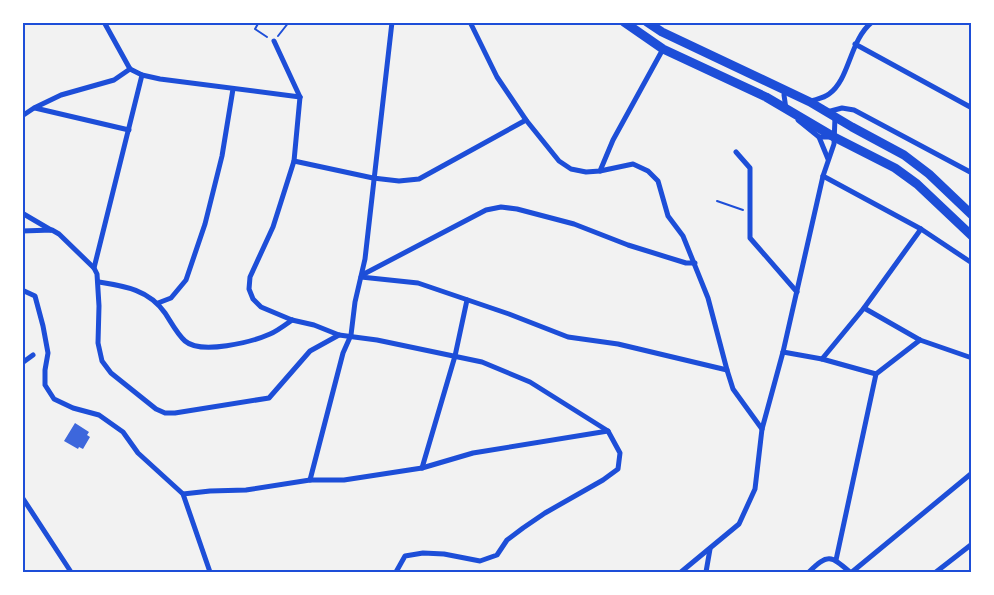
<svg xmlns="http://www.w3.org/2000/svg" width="994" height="595" font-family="'IBM Plex Serif',serif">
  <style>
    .building { fill: #3d67dc }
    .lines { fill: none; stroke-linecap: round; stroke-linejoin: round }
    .path { stroke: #1d4ed8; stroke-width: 2 }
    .minor { stroke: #1d4ed8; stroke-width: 5 }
    .secondary { stroke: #1d4ed8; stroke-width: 9 }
    .neatline { fill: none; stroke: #1d4ed8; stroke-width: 2 }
  </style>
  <rect width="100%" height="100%" fill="#f2f2f2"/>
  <path class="building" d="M75,423L89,432L87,435L90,437L83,449L79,447L78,449L64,441Z"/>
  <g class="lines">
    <g class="path">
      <path d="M259,22L255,29L267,37"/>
      <path d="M278,36L289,22"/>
      <path d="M717,201L743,210"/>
    </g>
    <g class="minor">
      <path d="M104,22L130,69"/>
      <path d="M470,22L497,77L526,120L559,161L571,169L586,172L600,171L633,164L648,171L658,181L668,216L683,236L708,298L727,370L733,389L762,429"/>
      <path d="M274,41L300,97"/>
      <path d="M855,44L972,108"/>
      <path d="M130,69L142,75L160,79L300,97"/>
      <path d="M785,90L784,95L786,109"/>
      <path d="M300,97L294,161L273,227L250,277L249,289L253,299L261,307L292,320L314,325L339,335L377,340L482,362L530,382L608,431L620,453L618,469L603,480L545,513L523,528L507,540L497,555L480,561L444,554L423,553L405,556L396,572"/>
      <path d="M811,101C817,99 824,98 829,94C850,79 849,41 872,22"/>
      <path d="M35,108L129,130"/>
      <path d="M827,112L842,108L854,110L972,173"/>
      <path d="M22,116L34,108L61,95L114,80L130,69"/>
      <path d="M798,120L819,137H833"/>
      <path d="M819,137L828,159"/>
      <path d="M736,152L750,168V238L797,292"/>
      <path d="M294,161L373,178L399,181L419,179L526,120"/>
      <path d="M600,171L613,140L663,49"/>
      <path d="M823,176L921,229L972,263"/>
      <path d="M22,213L51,230"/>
      <path d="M22,231L52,230L59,234L94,268L97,274L99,306L98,343L102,361L111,373L156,409L165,413H175L269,398L310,351L339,335"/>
      <path d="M94,268L142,75"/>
      <path d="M362,275L486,210L501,207L517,209L574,224L628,245L686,263H695"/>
      <path d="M361,277L418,283L509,314L568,337L618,344L727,370"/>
      <path d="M99,282C125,286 149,290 165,313C171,322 177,334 185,341C201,355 252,342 270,334C277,331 285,325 292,320"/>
      <path d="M22,290L35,296L43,326L48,353L45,370V385L54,399L73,408L99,415L123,432L138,453L183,494L210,572"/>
      <path d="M158,303L171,298L186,280L205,224L222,156L233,89"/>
      <path d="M864,308L920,340L972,358"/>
      <path d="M783,352L822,359L864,308L921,229"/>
      <path d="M822,359L876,374"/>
      <path d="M22,363L33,355"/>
      <path d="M422,468L455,356L467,300"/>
      <path d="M310,480L343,353L351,335L355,302L365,259L392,22"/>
      <path d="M183,494L210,491L246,490L310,480H344L422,468L473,453L608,431"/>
      <path d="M22,497L71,572"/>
      <path d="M836,560L876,374L920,340"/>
      <path d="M681,572L739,524L755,489L762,429L783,352L823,176L834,144L835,117"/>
      <path d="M706,572L710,549"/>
      <path d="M809,572C828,553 831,556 850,572"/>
      <path d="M852,572L972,473"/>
      <path d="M936,572L972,544"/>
    </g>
    <g class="secondary">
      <path d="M624,22L663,49L766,97L834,137L895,168L917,184L972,236"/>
      <path d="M647,22L662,32L810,102L852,127L904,155L929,174L972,215"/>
    </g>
  </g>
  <rect width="994" height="595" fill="none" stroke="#ffffff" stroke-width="48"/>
  <rect x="24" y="24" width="946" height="547" class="neatline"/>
</svg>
